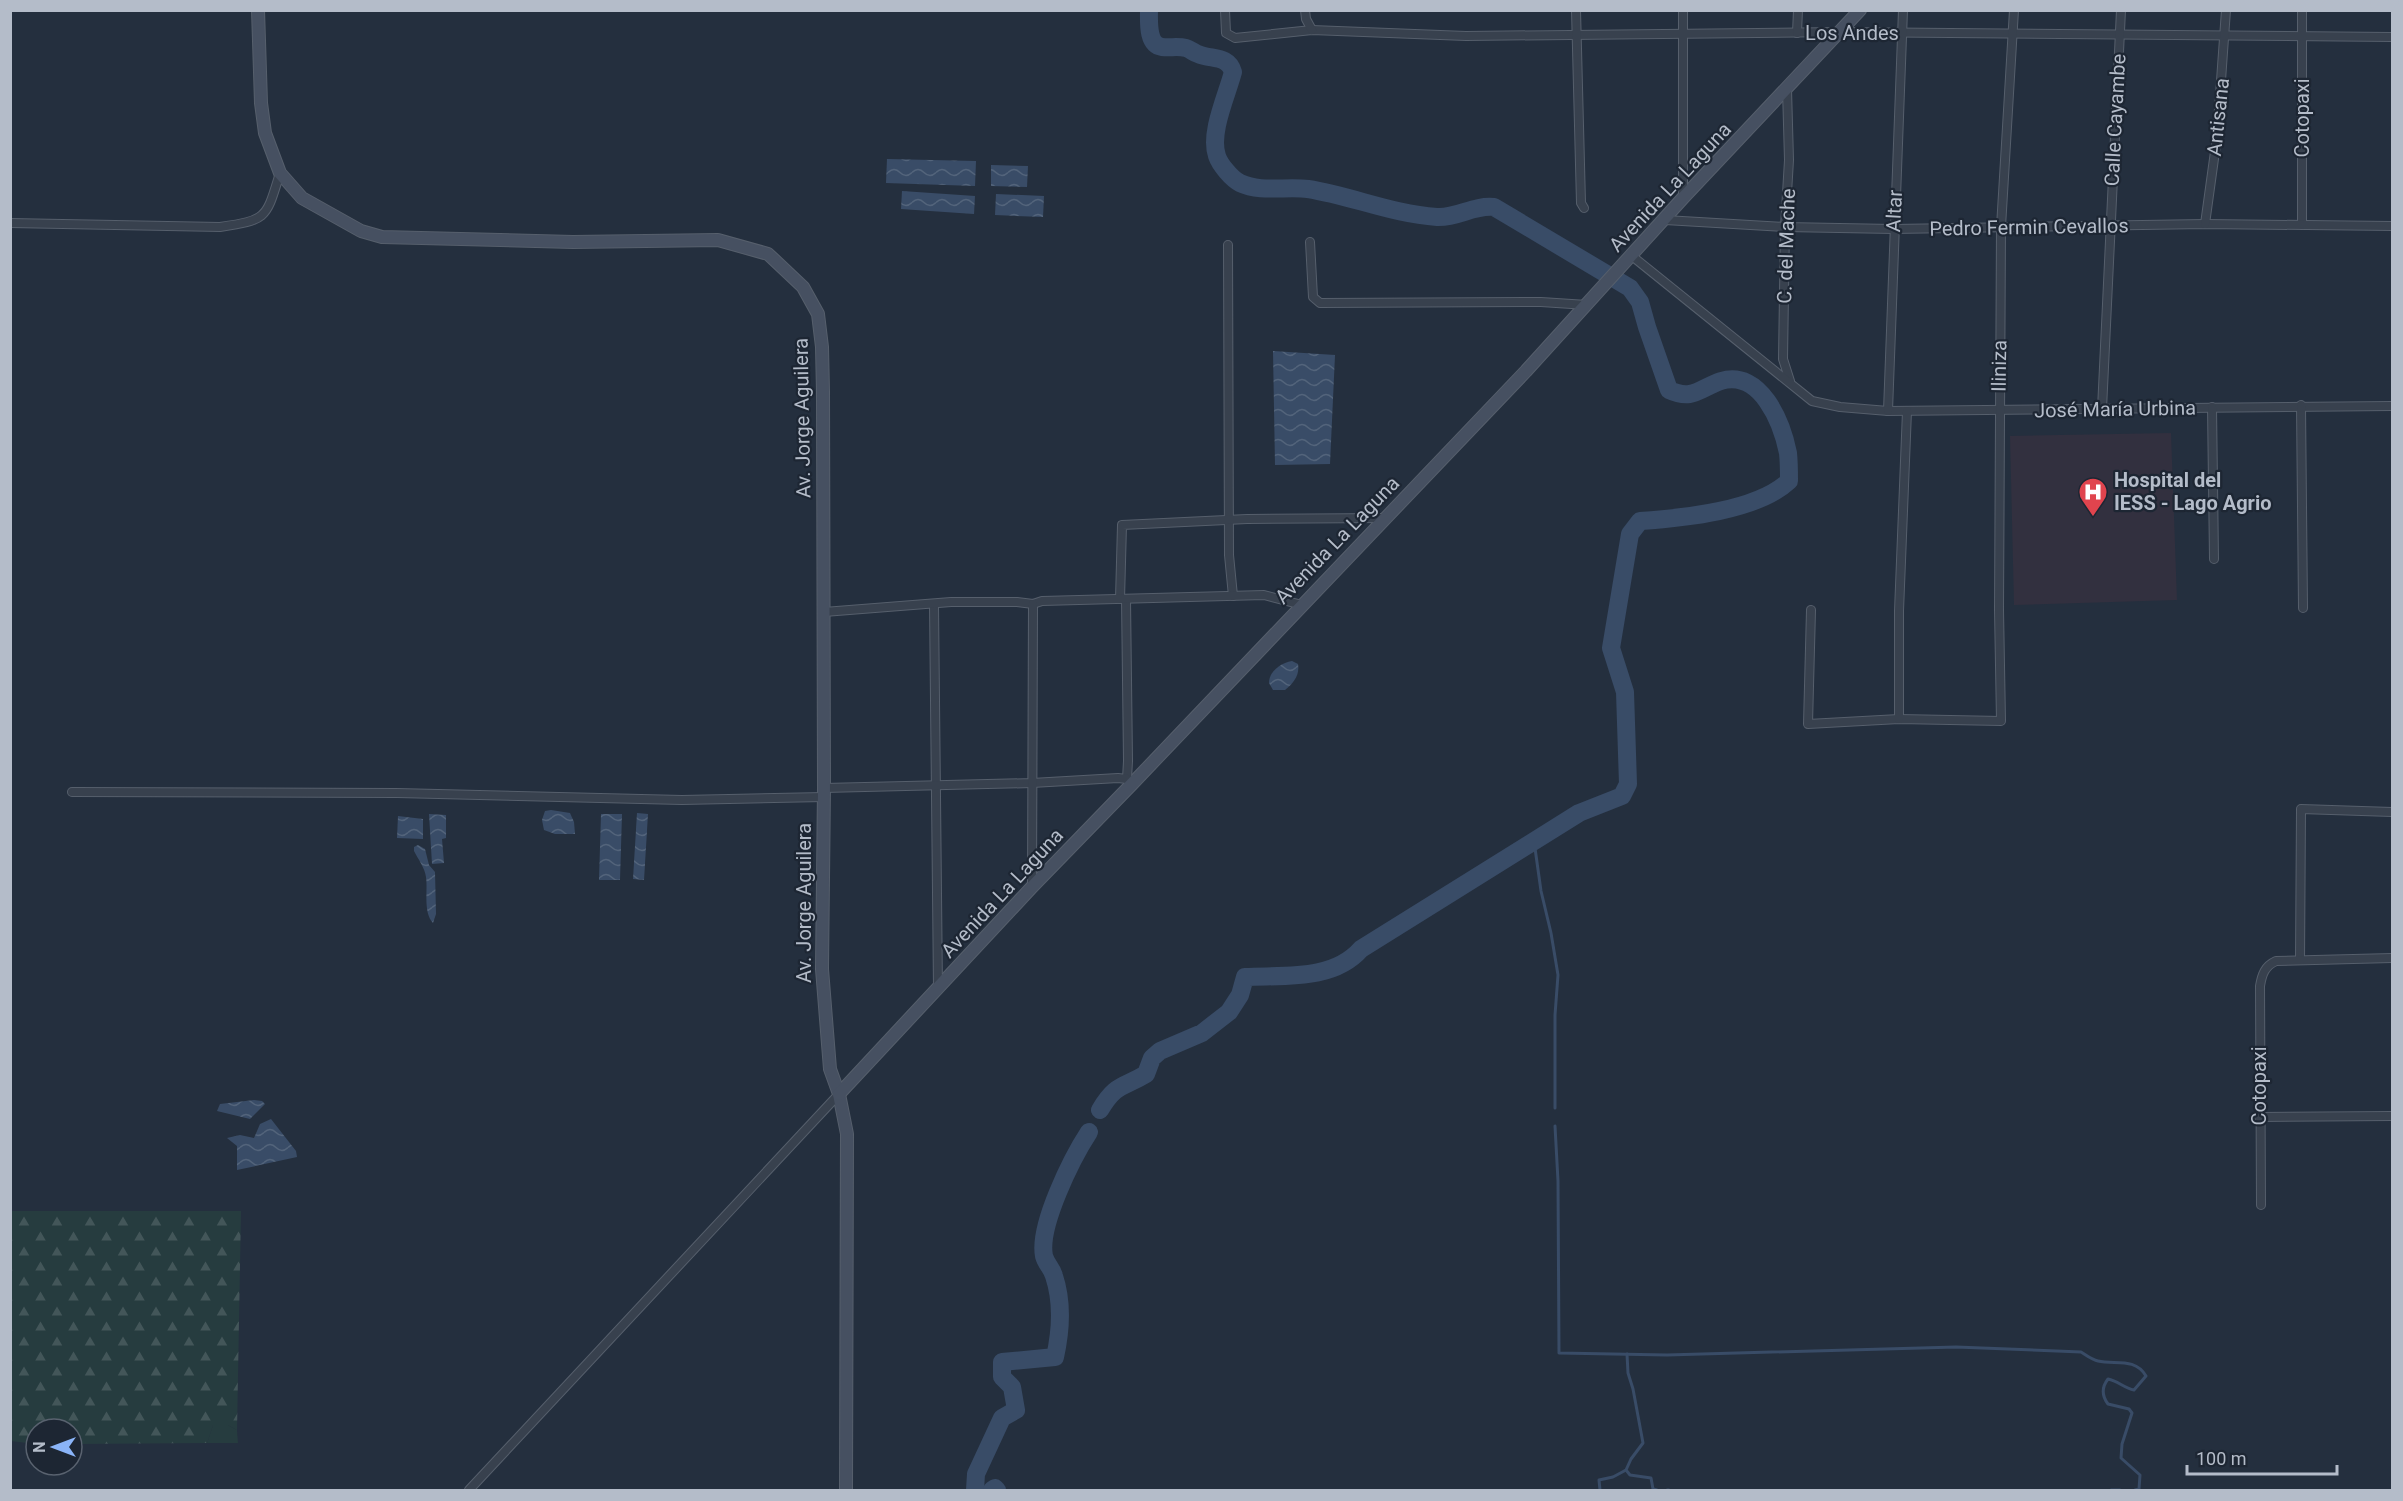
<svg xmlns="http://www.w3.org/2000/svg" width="2403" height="1501" font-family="Roboto,sans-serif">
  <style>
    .medical { fill: #32303f }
    .green { fill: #263c3f }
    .forest { fill: url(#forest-firs) }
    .water { fill: url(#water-waves) }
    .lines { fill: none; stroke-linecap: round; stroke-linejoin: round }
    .stream { stroke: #394c67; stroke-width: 3 }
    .river { stroke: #394c67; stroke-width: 18 }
    .street-casing { stroke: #565f6c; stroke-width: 10 }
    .secondary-casing { stroke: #565f6c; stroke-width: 14 }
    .street { stroke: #38414e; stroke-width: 8 }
    .secondary { stroke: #465061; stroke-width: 12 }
    .labels { text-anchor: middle; stroke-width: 4.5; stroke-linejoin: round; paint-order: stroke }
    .street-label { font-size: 20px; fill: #b4bcc9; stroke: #1d2633 }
    .poi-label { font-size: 20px; font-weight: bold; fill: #b4bcc9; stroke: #1d2633; text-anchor: start }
  </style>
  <defs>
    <pattern id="forest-firs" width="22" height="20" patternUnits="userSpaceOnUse" patternTransform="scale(1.5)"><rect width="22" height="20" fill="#263c3f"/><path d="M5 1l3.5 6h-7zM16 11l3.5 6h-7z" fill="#435659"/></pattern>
    <pattern id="water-waves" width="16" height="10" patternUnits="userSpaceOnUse" patternTransform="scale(1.5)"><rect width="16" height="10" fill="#394c67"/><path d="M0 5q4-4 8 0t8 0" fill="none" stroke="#53647b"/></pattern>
  </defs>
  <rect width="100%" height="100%" fill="#242f3e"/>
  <path class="medical" d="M2171,433L2177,600L2014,605L2010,436Z"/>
  <path class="green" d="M213,1425H228L237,1430L238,1443H207Z"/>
  <path class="forest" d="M10,1211H241L237,1430L228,1425H213L207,1443L72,1444V1429H36V1444L11,1441Z"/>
  <g class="water">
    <path d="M887,159L976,161L975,186L886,183Z"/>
    <path d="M991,165L1028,166L1027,187L991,186Z"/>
    <path d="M902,191L975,196L974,214L901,209Z"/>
    <path d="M996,194L1044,196L1043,217L995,215Z"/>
    <path d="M1273,351L1335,355L1330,464L1275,465Z"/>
    <path d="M1292,661L1298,664C1300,675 1293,684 1285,690H1273L1269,683C1269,671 1281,663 1292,661Z"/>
    <path d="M551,810L570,813L574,822L575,834H555L544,830L542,820L545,811Z"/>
    <path d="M637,813L648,814L644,880L633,879Z"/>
    <path d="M429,814L446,815V838L442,839L444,863L432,864Z"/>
    <path d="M601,814H622L620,880H599Z"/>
    <path d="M398,816L423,819V839L397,838Z"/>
    <path d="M418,845L425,849L429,865L435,872L436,914L433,923C423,912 428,891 426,877C425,868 418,859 414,851V847Z"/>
    <path d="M254,1100L262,1101L265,1104L250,1119L217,1111L220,1104Z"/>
    <path d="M271,1119L296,1151L297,1157L237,1170V1146L227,1138L240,1135L254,1138L260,1124Z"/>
  </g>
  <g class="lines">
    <g class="stream">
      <path d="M1534,841L1541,891L1551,933L1558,975L1555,1015V1108"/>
      <path d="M1555,1126L1558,1181L1559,1353L1667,1355L1956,1347L2081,1352C2086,1355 2092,1360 2098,1361C2115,1365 2135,1357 2146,1376L2134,1390C2124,1388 2118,1381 2108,1379C2101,1388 2102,1396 2108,1404L2129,1409L2132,1413L2122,1444L2121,1458L2140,1475L2139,1489L2135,1490"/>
      <path d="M1627,1354L1628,1373L1633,1389L1643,1443L1631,1459L1626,1470L1630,1475L1651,1478L1653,1489L1657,1490"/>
      <path d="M1600,1490L1599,1480L1613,1477L1626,1470"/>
      <path d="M1667,1490H1669"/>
      <path d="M2111,1490H2120"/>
    </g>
    <g class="river">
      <path d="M1100,1110C1116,1083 1123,1088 1146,1074L1152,1058L1160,1051L1202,1033L1229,1012L1240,995L1245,977C1284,975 1333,981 1361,949L1579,813L1622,796L1628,784L1625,692L1611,648L1630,534L1640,521C1683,518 1757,511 1789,481C1789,472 1789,462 1788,453C1782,423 1761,369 1721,381C1700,388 1693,401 1669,390L1647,327L1640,302L1630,288L1494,207C1473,205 1458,218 1437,217C1392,214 1352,196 1308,189C1286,186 1261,193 1240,183C1232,179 1220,165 1217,156C1209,133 1227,95 1233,72C1228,55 1212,60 1198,54C1194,53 1190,49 1186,48C1178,46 1170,48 1162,47C1147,45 1149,22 1149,10"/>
      <path d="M975,1490L976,1474L1002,1418L1016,1410L1012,1387L1002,1377V1362L1055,1357C1061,1330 1063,1303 1054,1276C1052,1268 1046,1264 1044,1256C1038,1226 1072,1158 1089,1132"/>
      <path d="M992,1490L995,1488L997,1490"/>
    </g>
    <g class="street-casing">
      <g id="street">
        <path d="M1225,10L1226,33L1235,38L1312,30L1466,36L1839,32L2392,37"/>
        <path d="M1305,10L1306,19L1312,30"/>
        <path d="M1576,10L1581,203L1584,208"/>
        <path d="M1683,10V198"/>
        <path d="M2302,10V225"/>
        <path d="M1797,33L1798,10"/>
        <path d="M1787,89L1789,160L1785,227L1783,359L1790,381"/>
        <path d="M1665,220L1785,227L1893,229L2205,224L2392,226"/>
        <path d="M10,223L220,227C268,220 266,218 280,173"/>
        <path d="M2205,224L2217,137L2226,10"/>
        <path d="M1310,242L1313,297L1320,303L1541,302L1587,305"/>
        <path d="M1228,245L1229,555L1233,596"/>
        <path d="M1632,256L1812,401L1840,407L1888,411L2392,406"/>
        <path d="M2301,405L2303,608"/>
        <path d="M2212,407L2214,559"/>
        <path d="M2102,409L2121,10"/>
        <path d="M1888,411L1903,10"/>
        <path d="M1120,599L1122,525L1247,519L1386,518"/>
        <path d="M1126,599L1128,761L1127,779"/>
        <path d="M934,604L938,989"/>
        <path d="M1811,610L1808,724L1899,719L2001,721L1999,610L2001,227L2014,10"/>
        <path d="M824,612L951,602H1017L1033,604L1042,601L1264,595L1302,605"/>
        <path d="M1899,719V611L1907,411"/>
        <path d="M824,788L1032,783L1118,778L1127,779L1132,784"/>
        <path d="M72,792L397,793L682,800L824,797"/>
        <path d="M1032,887L1033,604"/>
        <path d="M2300,960L2301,809L2392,812"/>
        <path d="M2259,1117L2392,1116"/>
        <path d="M2261,1205L2260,986C2262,974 2265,966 2276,961L2392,958"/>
        <path d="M469,1490L839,1094"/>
      </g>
    </g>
    <g class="secondary-casing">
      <g id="secondary">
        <path d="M258,10L261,103L265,133L280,173L302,198L361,231L382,237L573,242L718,240L768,254L803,287L818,314L822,347L823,392L824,788L822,969L830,1069L839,1094L847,1134L846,1490"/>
        <path d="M839,1094L1032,887L1132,784L1526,371L1683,198L1860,10"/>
      </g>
    </g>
    <use href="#street" class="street"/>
    <use href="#secondary" class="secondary"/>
  </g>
  <defs>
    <g id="hospital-pin" transform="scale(1.5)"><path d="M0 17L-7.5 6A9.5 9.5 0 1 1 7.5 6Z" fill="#e0444e" stroke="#1d2633"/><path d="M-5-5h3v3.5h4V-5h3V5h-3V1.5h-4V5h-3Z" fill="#fff"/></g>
  </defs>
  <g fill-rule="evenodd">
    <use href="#hospital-pin" x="2093" y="492"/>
  </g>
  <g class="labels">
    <g class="street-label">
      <text x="1852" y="40">Los Andes</text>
      <text transform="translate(2218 117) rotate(-84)" y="7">Antisana</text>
      <text transform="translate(2302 118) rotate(-90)" y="7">Cotopaxi</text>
      <text transform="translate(2115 120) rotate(-87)" y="7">Calle Cayambe</text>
      <text transform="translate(1670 187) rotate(-47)" y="7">Avenida La Laguna</text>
      <text transform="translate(1894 211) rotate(-87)" y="7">Altar</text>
      <text transform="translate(2029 227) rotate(-1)" y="7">Pedro Fermin Cevallos</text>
      <text transform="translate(1786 246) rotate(-88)" y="7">C. del Mache</text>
      <text transform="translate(1999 366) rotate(-89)" y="7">Iliniza</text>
      <text transform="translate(2115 409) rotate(-1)" y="7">José María Urbina</text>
      <text transform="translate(802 418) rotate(-91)" y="7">Av. Jorge Aguilera</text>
      <text transform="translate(1337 540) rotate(-46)" y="7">Avenida La Laguna</text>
      <text transform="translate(1002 893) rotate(-47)" y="7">Avenida La Laguna</text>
      <text transform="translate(804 903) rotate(-90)" y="7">Av. Jorge Aguilera</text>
      <text transform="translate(2259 1086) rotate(-90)" y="7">Cotopaxi</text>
    </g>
    <g class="poi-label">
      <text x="2114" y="487">Hospital del<tspan x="2114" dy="23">IESS - Lago Agrio</tspan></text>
    </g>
  </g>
  <rect width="2403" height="1501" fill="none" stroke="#b4bcc9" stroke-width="24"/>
  <g transform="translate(54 1447) rotate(270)"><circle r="28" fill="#1d2633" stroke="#59626f" stroke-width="1.5"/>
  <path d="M0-4.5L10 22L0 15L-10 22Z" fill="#8ab4f8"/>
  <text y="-9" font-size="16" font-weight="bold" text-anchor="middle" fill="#b4bcc9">N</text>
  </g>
  <path d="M2187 1465v9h150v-9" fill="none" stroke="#b4bcc9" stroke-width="3"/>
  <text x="2196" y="1465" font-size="18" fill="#b4bcc9" stroke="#1d2633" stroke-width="4.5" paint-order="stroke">100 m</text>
</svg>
